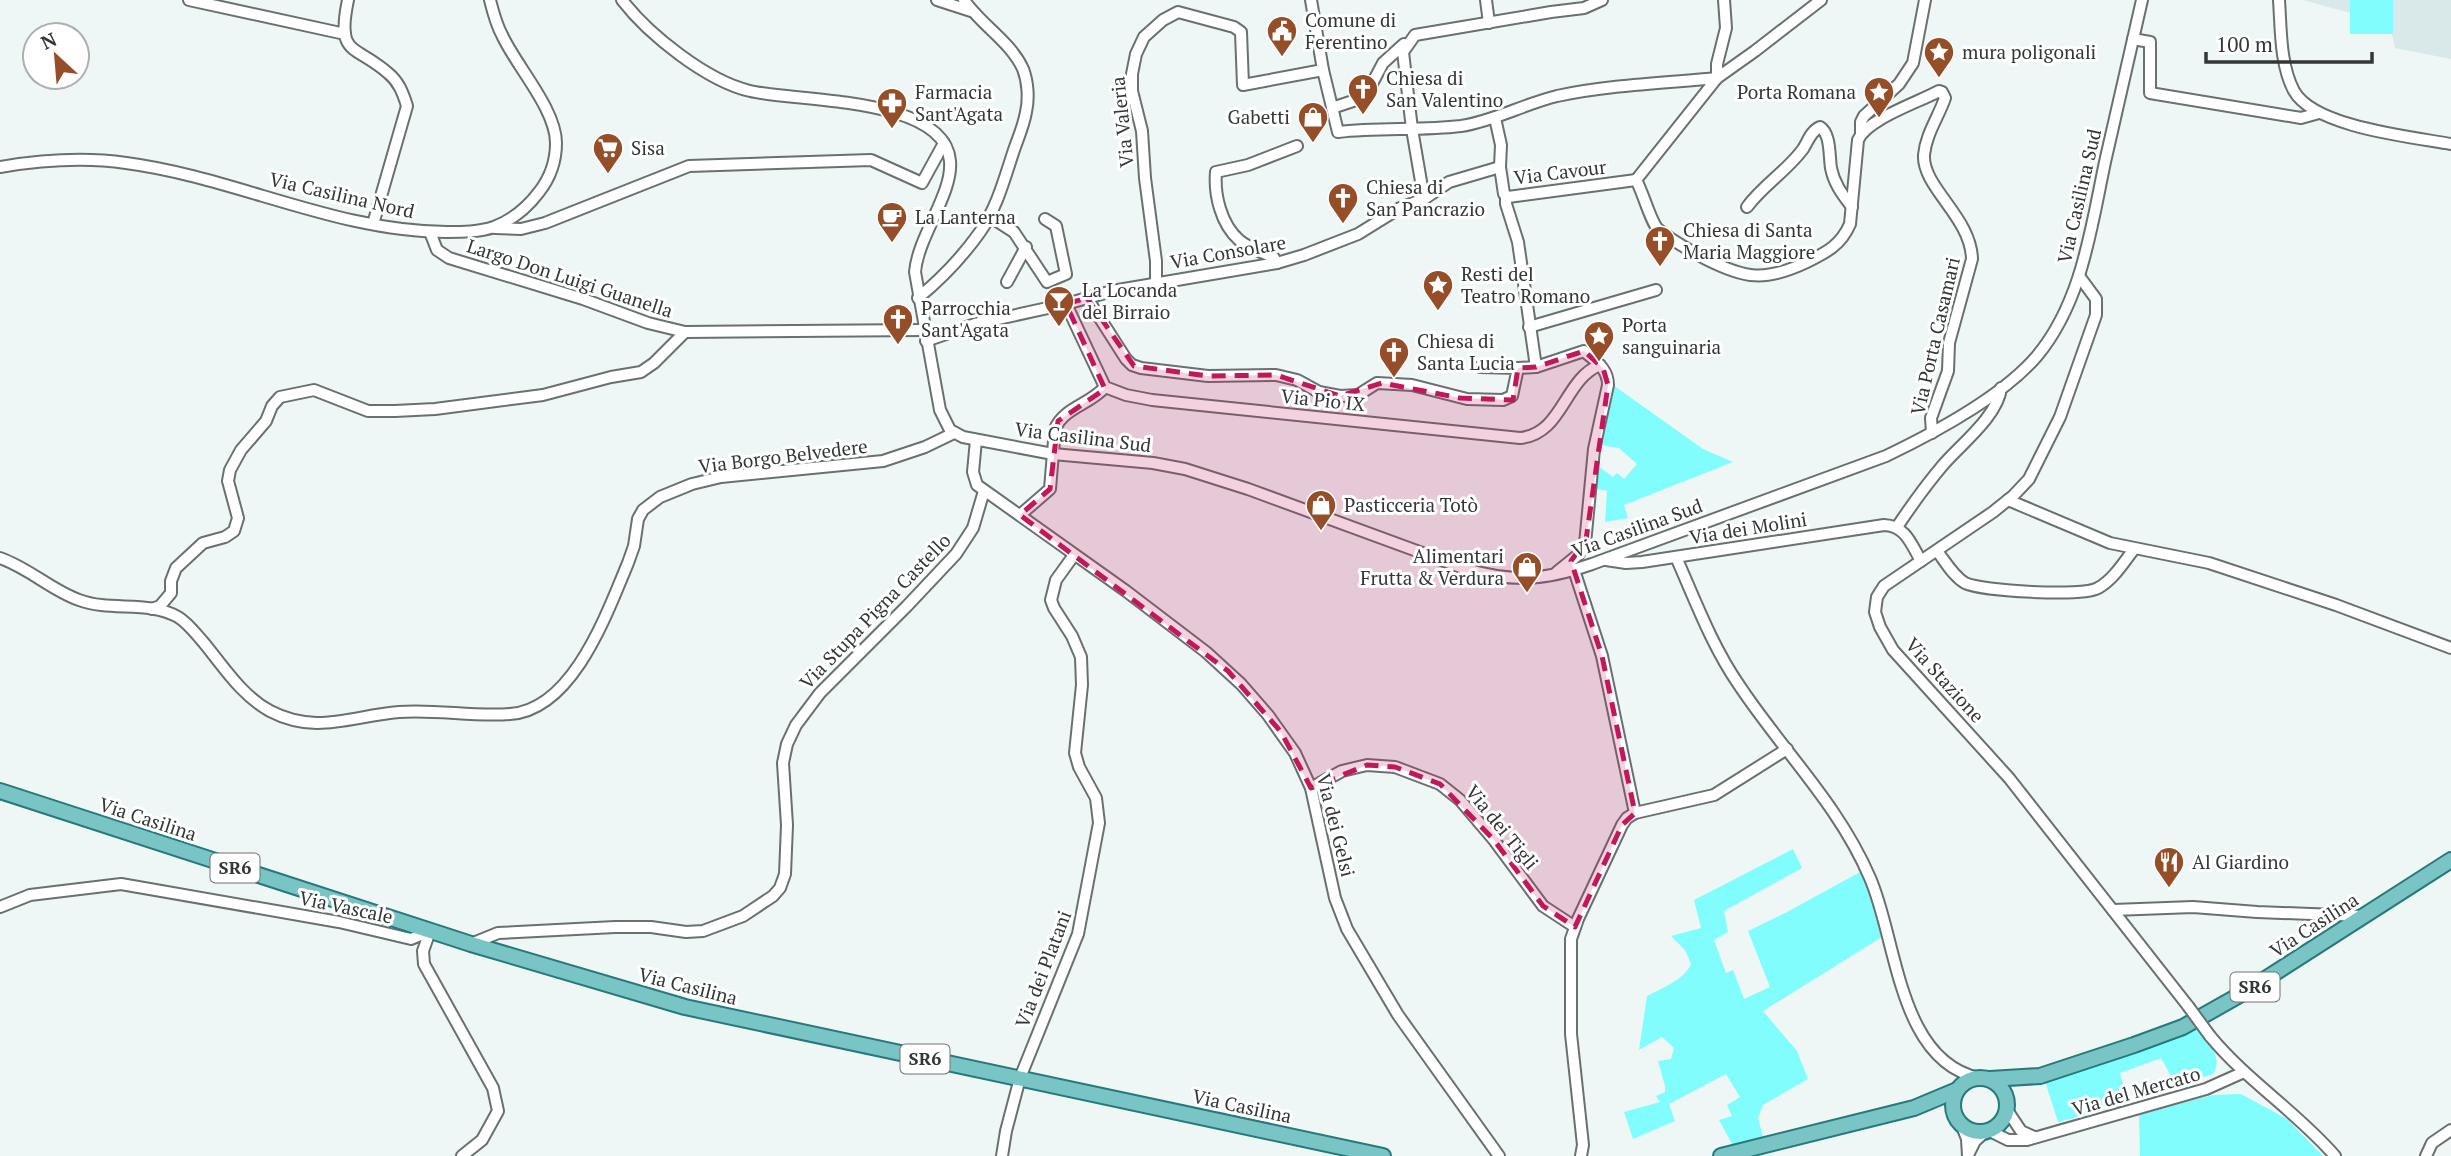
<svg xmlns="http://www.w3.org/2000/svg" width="2451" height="1156" font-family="'PT Serif',serif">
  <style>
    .built { fill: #d9e9e9 }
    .green { fill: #82fdfe }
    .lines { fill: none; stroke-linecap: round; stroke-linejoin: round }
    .minor-casing { stroke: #6a7070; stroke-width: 14 }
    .major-casing { stroke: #27797a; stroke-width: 18 }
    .minor { stroke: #fff; stroke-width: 10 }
    .major { stroke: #79c4c5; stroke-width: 14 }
    .minor-bridge-casing { stroke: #6a7070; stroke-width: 14; stroke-linecap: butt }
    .minor-bridge { stroke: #fff; stroke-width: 10 }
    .marked { fill: #c2185b; fill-opacity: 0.2; stroke: #c2185b; stroke-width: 5; stroke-dasharray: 14 9; stroke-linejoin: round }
    .labels { text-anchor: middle; stroke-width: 6; stroke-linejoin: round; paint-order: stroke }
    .shield { fill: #fff; stroke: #717373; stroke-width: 2 }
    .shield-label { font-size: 18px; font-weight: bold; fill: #343737 }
    .poi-label { font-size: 19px; fill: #343737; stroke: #fff; text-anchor: start }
    .street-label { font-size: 19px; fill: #343737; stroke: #fff }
  </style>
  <rect width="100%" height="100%" fill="#eff6f6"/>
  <path class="built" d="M2303,0H2451V59L2395,48L2392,34H2350V13Z"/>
  <g class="green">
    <rect x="2350" y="0" width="43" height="34"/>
    <path d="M1613,385L1703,449L1733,462L1624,505L1628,518L1605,522L1607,491L1595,488L1597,465L1613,477L1617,473L1624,479L1637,464L1619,448L1600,445Z"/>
    <path d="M1793,849L1802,868L1724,911L1728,932L1714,940L1726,973L1733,970L1744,999L1770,987L1748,931L1785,913L1862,871L1873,897L1882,937L1763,1011L1797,1051L1808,1079L1763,1105L1758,1118L1763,1137L1733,1146L1719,1120L1732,1116L1727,1105L1740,1097L1726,1074L1669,1104L1675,1121L1633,1139L1624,1112L1660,1102L1656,1096L1665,1092V1086L1658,1061L1671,1059L1674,1048L1662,1037L1639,1050L1647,996C1662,988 1684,980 1691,964L1685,950L1671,936L1701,928L1694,900Z"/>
    <path d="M2195,1027C2205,1041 2225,1056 2213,1074L2156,1093V1090L2172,1082L2171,1076L2161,1058L2120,1073L2128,1103L2109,1109L2107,1105L2092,1110L2093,1113L2058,1122L2045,1081Z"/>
    <path d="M2241,1094L2287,1119L2323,1156H2140L2139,1114L2213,1095Z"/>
  </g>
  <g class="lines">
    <g class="minor-casing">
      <g id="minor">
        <path d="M189,0L345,34"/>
        <path d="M348,0C336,57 355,44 388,73C399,82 403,93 407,106L373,224"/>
        <path d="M622,0C649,35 707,81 750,91C796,102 945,96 950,161C953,194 918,236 915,272L940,410L950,430L963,437L1053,454L1153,463L1185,469L1248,489L1466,569C1514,583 1545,580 1592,564L1886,456C1934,433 2002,397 2037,356C2082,302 2091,228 2105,162C2117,108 2130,54 2142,0"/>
        <path d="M937,0L971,11"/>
        <path d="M1311,0L1323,70L1338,132C1379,127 1420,131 1461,126C1494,121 1524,104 1557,96C1609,85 1664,83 1717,78"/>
        <path d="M1486,0L1489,23"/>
        <path d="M2279,0C2281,29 2280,65 2294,91C2314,127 2412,137 2451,144"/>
        <path d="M2133,39L2150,42V93L2301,118L2319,113"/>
        <path d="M1717,78V64L1726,28L1724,0"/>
        <path d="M1332,108L1365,97L1383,63L1404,44"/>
        <path d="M1495,118L1501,145L1500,167"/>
        <path d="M1861,132V122L1864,116L1899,84L1913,63L1925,0"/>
        <path d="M0,167C42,160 84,157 126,163C234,177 337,232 447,232C462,232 479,232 494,227C512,220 527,208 539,192C550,178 556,160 556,143C556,109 516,66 502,35C496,24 493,12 490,0"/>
        <path d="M1636,180L1717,78L1755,51L1821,0"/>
        <path d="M1506,196V204L1518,242L1536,367"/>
        <path d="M1424,199L1412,129L1403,52L1415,35L1551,12L1584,8L1602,0"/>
        <path d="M1747,207C1763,185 1787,171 1803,149C1808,141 1811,131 1820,127C1831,134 1829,156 1831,168C1834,184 1843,195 1852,207"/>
        <path d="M989,216L1014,232L1047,282L1066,274L1056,226L1045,219"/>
        <path d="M495,228L521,229L545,223L689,166L871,160L922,183L944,143"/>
        <path d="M430,232L437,250L449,258L583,299L648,323L685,332L924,330"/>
        <path d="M1277,263L1274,258C1263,252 1248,248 1239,240C1221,224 1214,195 1216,172L1248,165L1297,146"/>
        <path d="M2079,276L2096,299V315L2060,417L2029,479L2013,496L1993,512L1884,586L1877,597L1875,612L1880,627L1893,650L2009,778L2188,1006"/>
        <path d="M1007,282L1026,247"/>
        <path d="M1156,282V261L1145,178L1142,131L1132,91V74L1136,54L1144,37L1163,20L1178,12L1234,27L1241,32L1243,85L1323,70"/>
        <path d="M918,298C941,279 963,256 980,232C998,206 1005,176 1015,147C1019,136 1024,124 1026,112C1029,99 1028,82 1023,69C1011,42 981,25 964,0"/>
        <path d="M1087,298L1126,359L1132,365L1141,368L1208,376L1276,375L1297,380L1319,392L1340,396L1358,395L1377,383L1412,385L1467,399L1503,400L1512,396L1518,368L1480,367"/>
        <path d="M1066,304L1105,387L1126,395L1152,400L1520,438C1563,434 1564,379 1600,365"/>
        <path d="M1529,327L1656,290"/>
        <path d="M926,341L975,324L1066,304L1112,291L1277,263L1304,255L1358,234L1400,208L1424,199L1449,182L1500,167L1504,194L1508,197L1636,180C1643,192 1651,223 1658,229C1672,241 1689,250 1704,258C1745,279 1765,282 1807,262C1827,252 1841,245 1850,224L1858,140C1867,119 1917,103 1939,91L1942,92L1945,98C1938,118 1926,134 1924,155C1922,187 1971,217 1972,259L1949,343L1948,371L1931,418L1932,433"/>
        <path d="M1518,368L1536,367L1584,351C1595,361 1608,368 1608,385L1594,449L1585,544L1578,555L1557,572"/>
        <path d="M976,440L973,472L977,485L1126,591L1206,652L1241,684L1268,715L1295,753L1311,788L1335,898L1347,929L1398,1015L1499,1156"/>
        <path d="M2008,500L2110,543L2209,563L2336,605L2451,648"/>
        <path d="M1020,515L1050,489L1055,429C1063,408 1091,404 1105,387"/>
        <path d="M1897,527C1911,506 1926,485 1943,465C1960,445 1998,416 2001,388"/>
        <path d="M1937,551C1945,561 1953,576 1965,583C1981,591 2083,597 2098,588C2113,580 2124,562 2134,549"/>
        <path d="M1676,557C1695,600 1712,646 1739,685C1782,750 1839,805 1870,878C1897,939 1898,1061 1979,1078"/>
        <path d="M0,558C29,568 51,590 79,600C111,612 148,600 178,617C188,623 196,634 204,643C223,666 242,696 270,711C316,735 351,716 399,712C436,709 473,717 510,714C573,710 607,613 628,563L634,546L638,519L643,510L660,497L692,484L721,477L883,461L925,447L954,433"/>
        <path d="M1606,560L1626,563L1642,562L1884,525C1906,526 1911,544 1921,561"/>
        <path d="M1574,570L1602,656L1635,813L1627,818L1622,825L1578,919L1571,939V1034L1583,1145L1581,1156"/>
        <path d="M152,609L160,606L171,593V581L176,568L203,543L225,537L234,531L238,518L228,481L230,470L241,450L266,421L272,406L280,397L314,390L368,411H395L435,409L543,395L611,377L641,372L654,363L685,332"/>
        <path d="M1311,788L1342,771L1367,765L1395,767L1440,784L1460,800L1494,840L1543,906L1575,927"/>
        <path d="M1635,813L1714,795L1787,749"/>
        <path d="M0,907L30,895L121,884L339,922L411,939L430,931L423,951L424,964L493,1088L498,1111L482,1140L462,1156"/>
        <path d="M2113,910L2193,907L2257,912L2362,916"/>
        <path d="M471,944L498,933L615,927H651L686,932L703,931L743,916L773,896L780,888L785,874L787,825L783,763L787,744L796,725L820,693L907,606L956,554L973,528L984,491"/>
        <path d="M2210,1036C2247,1081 2297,1112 2335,1156"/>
        <path d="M2007,1110L2021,1131L2034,1137"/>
        <path d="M1962,1126L1967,1139L1968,1156"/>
        <path d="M1990,1131L2008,1140H2027L2206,1089L2244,1072"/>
        <path d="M1969,1153L1975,1141L1985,1132"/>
        <path d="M1002,1156L1006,1131L1020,1078L1078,934L1099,823L1096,798L1079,767L1075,753L1082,685L1081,657L1072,636L1054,608L1051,600L1056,580L1074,555"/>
        <path d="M2426,1156L2432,1143L2451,1130"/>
      </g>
    </g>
    <g class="major-casing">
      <g id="major">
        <path d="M0,791L471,944L685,1007L1383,1156"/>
        <circle cx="1980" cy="1105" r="27"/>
        <path d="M1990,1079L2040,1076L2134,1045L2183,1027L2245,992L2451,860"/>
        <path d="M1721,1156L1914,1108L1957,1090"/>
      </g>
    </g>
    <use href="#minor" class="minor"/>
    <use href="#major" class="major"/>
    <g class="minor-bridge-casing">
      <path id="minor-bridge" d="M2188,1006L2210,1036"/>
    </g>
    <use href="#minor-bridge" class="minor-bridge"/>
  </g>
  <path class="marked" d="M1087,298L1134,366L1208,376L1276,375L1340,396L1382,383L1460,398L1513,400L1518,368L1536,367L1584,351L1603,368L1608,385L1586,540L1571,561L1602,656L1635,813L1622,825L1575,927L1543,906L1494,840L1440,784L1395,767L1367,765L1311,788L1281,732L1228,671L1020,515L1050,489L1058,421L1105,389L1066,304Z"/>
  <defs>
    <g id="civic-pin" transform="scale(1.575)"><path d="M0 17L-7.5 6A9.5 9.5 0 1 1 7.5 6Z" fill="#954e28" stroke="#fff"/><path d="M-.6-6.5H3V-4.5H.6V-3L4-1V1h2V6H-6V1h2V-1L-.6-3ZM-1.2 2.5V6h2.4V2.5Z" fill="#fff"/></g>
    <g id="sight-pin" transform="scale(1.575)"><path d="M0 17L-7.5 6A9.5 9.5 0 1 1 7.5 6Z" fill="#954e28" stroke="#fff"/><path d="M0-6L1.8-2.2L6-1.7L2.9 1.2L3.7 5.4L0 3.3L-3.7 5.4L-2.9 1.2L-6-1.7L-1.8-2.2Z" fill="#fff"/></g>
    <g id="church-pin" transform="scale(1.575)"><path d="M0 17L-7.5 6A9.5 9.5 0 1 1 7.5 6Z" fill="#954e28" stroke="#fff"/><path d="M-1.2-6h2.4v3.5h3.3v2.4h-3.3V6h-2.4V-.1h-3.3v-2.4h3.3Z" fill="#fff"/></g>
    <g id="pharmacy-pin" transform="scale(1.575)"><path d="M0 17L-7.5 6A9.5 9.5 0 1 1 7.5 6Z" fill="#954e28" stroke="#fff"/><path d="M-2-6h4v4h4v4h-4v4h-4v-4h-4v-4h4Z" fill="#fff"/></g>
    <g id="shop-pin" transform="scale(1.575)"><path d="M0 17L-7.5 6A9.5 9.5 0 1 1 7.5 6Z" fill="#954e28" stroke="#fff"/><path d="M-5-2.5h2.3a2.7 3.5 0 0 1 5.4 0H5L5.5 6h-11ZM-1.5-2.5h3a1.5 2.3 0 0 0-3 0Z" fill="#fff"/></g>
    <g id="supermarket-pin" transform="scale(1.575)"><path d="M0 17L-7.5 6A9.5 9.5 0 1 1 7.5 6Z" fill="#954e28" stroke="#fff"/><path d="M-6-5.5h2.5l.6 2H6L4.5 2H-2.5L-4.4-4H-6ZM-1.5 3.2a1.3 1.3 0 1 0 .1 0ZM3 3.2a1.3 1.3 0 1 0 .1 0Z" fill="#fff"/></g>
    <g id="cafe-pin" transform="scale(1.575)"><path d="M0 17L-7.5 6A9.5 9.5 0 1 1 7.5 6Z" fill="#954e28" stroke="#fff"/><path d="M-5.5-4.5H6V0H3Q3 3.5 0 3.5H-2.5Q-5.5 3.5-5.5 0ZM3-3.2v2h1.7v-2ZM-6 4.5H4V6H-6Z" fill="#fff"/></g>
    <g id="bar-pin" transform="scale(1.575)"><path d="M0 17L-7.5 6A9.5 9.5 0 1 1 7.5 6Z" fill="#954e28" stroke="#fff"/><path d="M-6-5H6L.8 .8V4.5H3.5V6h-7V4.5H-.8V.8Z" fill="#fff"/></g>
    <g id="restaurant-pin" transform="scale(1.575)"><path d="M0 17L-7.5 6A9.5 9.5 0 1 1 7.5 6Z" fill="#954e28" stroke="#fff"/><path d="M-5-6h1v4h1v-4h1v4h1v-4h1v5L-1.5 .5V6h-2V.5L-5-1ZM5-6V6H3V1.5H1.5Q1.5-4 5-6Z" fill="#fff"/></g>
  </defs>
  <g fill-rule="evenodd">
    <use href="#civic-pin" x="1282" y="31"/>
    <use href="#sight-pin" x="1939" y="52"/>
    <use href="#church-pin" x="1363" y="89"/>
    <use href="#sight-pin" x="1879" y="92"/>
    <use href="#pharmacy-pin" x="892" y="103"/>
    <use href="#shop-pin" x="1313" y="117"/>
    <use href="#supermarket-pin" x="608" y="148"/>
    <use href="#church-pin" x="1343" y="198"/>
    <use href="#cafe-pin" x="892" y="217"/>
    <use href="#church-pin" x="1660" y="241"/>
    <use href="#sight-pin" x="1438" y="285"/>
    <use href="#bar-pin" x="1059" y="301"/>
    <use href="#church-pin" x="898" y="319"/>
    <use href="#sight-pin" x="1599" y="336"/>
    <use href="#church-pin" x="1394" y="352"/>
    <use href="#shop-pin" x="1321" y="505"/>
    <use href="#shop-pin" x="1527" y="567"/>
    <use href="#restaurant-pin" x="2169" y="862"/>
  </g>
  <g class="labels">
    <g class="shield">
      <rect x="210.5" y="853.5" width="49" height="29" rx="5"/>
      <rect x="2230.5" y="972.5" width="49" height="29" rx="5"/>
      <rect x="900.5" y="1044.5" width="49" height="29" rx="5"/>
    </g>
    <g class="shield-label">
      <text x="235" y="874">SR6</text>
      <text x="2255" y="993">SR6</text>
      <text x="925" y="1065">SR6</text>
    </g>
    <g class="poi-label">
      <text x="1305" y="27">Comune di<tspan x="1305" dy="22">Ferentino</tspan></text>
      <text x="1962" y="59">mura poligonali</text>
      <text x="1386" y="85">Chiesa di<tspan x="1386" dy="22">San Valentino</tspan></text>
      <text x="915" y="99">Farmacia<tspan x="915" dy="22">Sant'Agata</tspan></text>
      <text x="1856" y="99" text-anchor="end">Porta Romana</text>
      <text x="1290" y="124" text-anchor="end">Gabetti</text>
      <text x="631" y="155">Sisa</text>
      <text x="1366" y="194">Chiesa di<tspan x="1366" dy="22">San Pancrazio</tspan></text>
      <text x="915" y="224">La Lanterna</text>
      <text x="1683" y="237">Chiesa di Santa<tspan x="1683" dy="22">Maria Maggiore</tspan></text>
      <text x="1461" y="281">Resti del<tspan x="1461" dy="22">Teatro Romano</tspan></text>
      <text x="1082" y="297">La Locanda<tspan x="1082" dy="22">del Birraio</tspan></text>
      <text x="921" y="315">Parrocchia<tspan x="921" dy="22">Sant'Agata</tspan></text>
      <text x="1622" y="332">Porta<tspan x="1622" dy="22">sanguinaria</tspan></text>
      <text x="1417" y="348">Chiesa di<tspan x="1417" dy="22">Santa Lucia</tspan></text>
      <text x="1344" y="512">Pasticceria Totò</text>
      <text x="1504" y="563" text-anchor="end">Alimentari<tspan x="1504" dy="22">Frutta &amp; Verdura</tspan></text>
      <text x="2192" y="869">Al Giardino</text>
    </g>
    <g class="street-label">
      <text transform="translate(1122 122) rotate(-96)" y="7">Via Valeria</text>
      <text transform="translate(1560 172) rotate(-7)" y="7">Via Cavour</text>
      <text transform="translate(342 195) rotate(13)" y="7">Via Casilina Nord</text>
      <text transform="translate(2079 196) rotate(-77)" y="7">Via Casilina Sud</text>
      <text transform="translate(1228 252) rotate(-10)" y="7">Via Consolare</text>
      <text transform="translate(570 278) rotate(18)" y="7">Largo Don Luigi Guanella</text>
      <text transform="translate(1935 336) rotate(-77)" y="7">Via Porta Casamari</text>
      <text transform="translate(1323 400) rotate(6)" y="7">Via Pio IX</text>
      <text transform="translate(1083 437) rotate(7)" y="7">Via Casilina Sud</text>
      <text transform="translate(783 456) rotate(-7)" y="7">Via Borgo Belvedere</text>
      <text transform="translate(1637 528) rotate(-20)" y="7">Via Casilina Sud</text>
      <text transform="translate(1748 528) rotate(-9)" y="7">Via dei Molini</text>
      <text transform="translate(875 611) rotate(-46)" y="7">Via Stupa Pigna Castello</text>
      <text transform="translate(1945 680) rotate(48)" y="7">Via Stazione</text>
      <text transform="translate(148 819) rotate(18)" y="7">Via Casilina</text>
      <text transform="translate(1336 825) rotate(76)" y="7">Via dei Gelsi</text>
      <text transform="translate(1502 827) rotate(51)" y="7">Via dei Tigli</text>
      <text transform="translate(346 907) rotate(12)" y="7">Via Vascale</text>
      <text transform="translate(2314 925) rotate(-33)" y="7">Via Casilina</text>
      <text transform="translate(1043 969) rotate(-69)" y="7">Via dei Platani</text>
      <text transform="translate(688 986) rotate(14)" y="7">Via Casilina</text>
      <text transform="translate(2136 1091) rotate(-16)" y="7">Via del Mercato</text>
      <text transform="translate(1242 1106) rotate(12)" y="7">Via Casilina</text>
    </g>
  </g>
  <g transform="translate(56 56) rotate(334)"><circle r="33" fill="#ffffff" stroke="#aeafaf" stroke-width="2"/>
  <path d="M0-5L12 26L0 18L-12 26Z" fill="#954e28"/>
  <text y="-10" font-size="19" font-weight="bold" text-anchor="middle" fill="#343737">N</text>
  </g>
  <path d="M2206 52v10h166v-10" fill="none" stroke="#343737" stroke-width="3.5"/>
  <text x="2216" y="52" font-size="21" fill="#343737" stroke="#ffffff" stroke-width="5" paint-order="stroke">100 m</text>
</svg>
